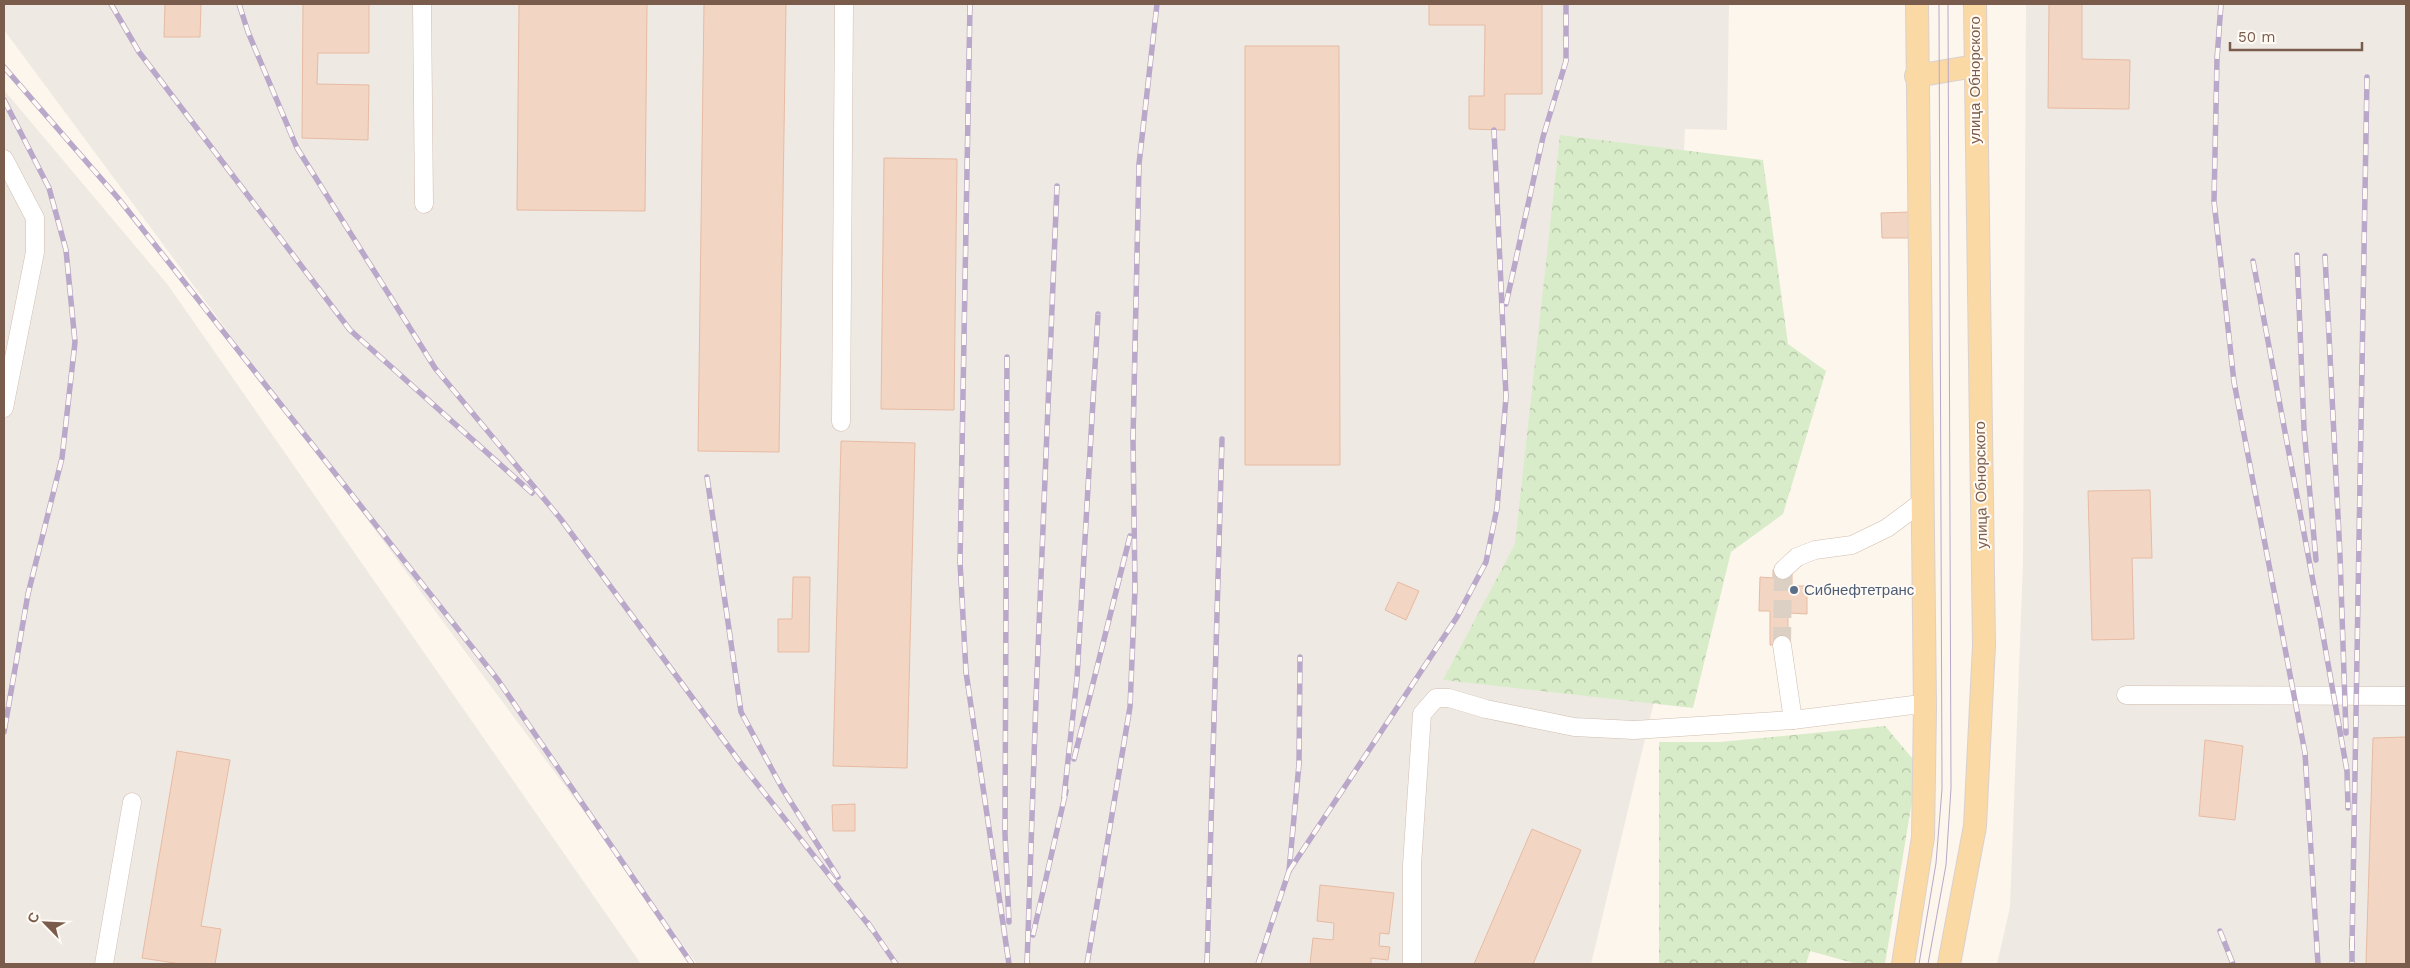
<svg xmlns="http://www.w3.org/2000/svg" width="2410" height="968" font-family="'Work Sans',sans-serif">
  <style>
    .industrial { fill: #efe9e4 }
    .forest { fill: url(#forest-crowns) }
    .building { fill: #f3d5c3; stroke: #e6bba3 }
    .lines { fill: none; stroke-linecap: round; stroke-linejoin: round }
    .minor-tunnel { stroke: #dcd0c4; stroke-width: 18; stroke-dasharray: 18 9; stroke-linecap: butt }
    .minor-casing { stroke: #d1beb0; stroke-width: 19 }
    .major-casing { stroke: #dad1cd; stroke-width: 24 }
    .minor { stroke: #fff; stroke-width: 18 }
    .major { stroke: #fbd9a5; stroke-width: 22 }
    .tram { stroke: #b9a8c9; stroke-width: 1 }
    .rail-casing { stroke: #b9a8c9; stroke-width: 5.5 }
    .rail { stroke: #fffaf3; stroke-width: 4; stroke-dasharray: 11; stroke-linecap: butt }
    .service-dot { fill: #5c6f8a; stroke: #fffaf3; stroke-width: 2 }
    .labels { text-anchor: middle; stroke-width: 4; stroke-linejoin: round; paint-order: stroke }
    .street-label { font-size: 15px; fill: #7a5c4d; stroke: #fffaf3 }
    .service-label { font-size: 15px; fill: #4e5e75; stroke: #fffaf3; text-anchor: start }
  </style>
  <defs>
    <pattern id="forest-crowns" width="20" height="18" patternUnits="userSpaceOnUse" patternTransform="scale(1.25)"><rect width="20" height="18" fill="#d8ecc9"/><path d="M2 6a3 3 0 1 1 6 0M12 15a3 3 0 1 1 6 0" fill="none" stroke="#b4c2a5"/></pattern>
  </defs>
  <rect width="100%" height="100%" fill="#fdf6ec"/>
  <g class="industrial">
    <path d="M4,4H1729L1727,130L1685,129L1658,685L1591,964H697L4,30Z"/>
    <path d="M2026,4H2406V964H1997L2010,907L2023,563Z"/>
    <path d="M4,90L168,285L641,964H4Z"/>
  </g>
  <g class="forest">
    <path d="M1560,135L1763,160L1788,344L1826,371L1783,514L1731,552L1693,708L1443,680L1515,544Z"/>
    <path d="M1885,726L1918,765L1885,964H1857L1810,951L1806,964H1659V742H1720Z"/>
  </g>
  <g class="building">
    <path d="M165,4H201L200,37H164Z"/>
    <path d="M303,4H369V53H318L317,84L369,85L368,140L302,138Z"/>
    <path d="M519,4H647L645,211L517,210Z"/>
    <path d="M704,4H786L779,452L698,451Z"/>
    <path d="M1429,4H1542V94H1505V130L1469,129V96H1484L1485,25H1429Z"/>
    <path d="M2049,4H2082V59L2130,60L2129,109L2048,108Z"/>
    <path d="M1245,46H1339L1340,465H1245Z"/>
    <path d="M884,158L957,159L954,410L881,409Z"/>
    <path d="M1909,212V238H1882L1881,213Z"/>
    <path d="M841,441L915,443L907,768L833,766Z"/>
    <path d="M2150,490L2152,558H2132L2134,639L2092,640L2088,491Z"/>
    <path d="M1773,570H1792V586H1807V614L1788,613V645H1770V611H1759L1760,577L1773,578Z"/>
    <path d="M793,577H810L809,652H778V619H792Z"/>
    <path d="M1398,582L1419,591L1406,620L1385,610Z"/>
    <path d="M2406,737V964H2366L2373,738Z"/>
    <path d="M2205,740L2243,746L2235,820L2199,816Z"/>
    <path d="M177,751L230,760L201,926L221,929L215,964H181L142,958Z"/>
    <path d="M855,804V831H833L832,805Z"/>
    <path d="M1532,829L1581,850L1533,964H1474Z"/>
    <path d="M1320,885L1394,893L1389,934L1380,933L1379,946L1390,947L1388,960L1371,958V964H1310L1313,938L1333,940L1334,923L1317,921Z"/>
  </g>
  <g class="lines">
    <path class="minor-tunnel" d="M1782,645L1783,570"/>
    <g class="minor-casing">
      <g id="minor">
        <path d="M422,4L424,204"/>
        <path d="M4,159L35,218V252L4,408"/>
        <path d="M841,422L844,4"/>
        <path d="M1783,570L1797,557L1815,550L1852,545L1887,528L1922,502"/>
        <path d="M1782,645L1793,720L1913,705L1925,707"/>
        <path d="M2126,695L2406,696"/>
        <path d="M104,964L132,802"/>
        <path d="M1412,964V865L1422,714L1436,698H1449L1486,709L1574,727L1634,730L1793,720"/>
      </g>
    </g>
    <g class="major-casing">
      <g id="major">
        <path d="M1916,76L1975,66"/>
        <path d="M1903,964L1923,837L1925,707L1917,4"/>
        <path d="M1949,964L1975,826L1984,645L1975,4"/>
      </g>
    </g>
    <use href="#minor" class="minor"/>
    <use href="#major" class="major"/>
    <g class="tram">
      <path d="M1919,964L1936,863L1942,789L1939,4"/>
      <path d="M1928,964L1946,865L1951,788L1948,4"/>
    </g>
    <g class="rail-casing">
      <g id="rail">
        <path d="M111,4L139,52L350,330L532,493"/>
        <path d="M239,4L248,32L297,148L435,368L560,518L739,761L871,928"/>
        <path d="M970,4L960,562L966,672L1009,964"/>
        <path d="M2221,4L2217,59L2214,201L2234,382L2305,753L2318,964"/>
        <path d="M4,67L118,198L498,680L692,964"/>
        <path d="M4,100L49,188L66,250L75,342L62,458L28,594L4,732"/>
        <path d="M2297,255L2304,429L2316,560"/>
        <path d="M2325,256L2340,556L2346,733"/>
        <path d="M2253,261L2321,624L2347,771L2348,808"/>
        <path d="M1506,304L1543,137L1566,61V4"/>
        <path d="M1007,357L1005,834L1009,922"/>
        <path d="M707,477L741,712L782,788L838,877"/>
        <path d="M1074,759L1130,536"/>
        <path d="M1064,797L1077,678L1098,314"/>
        <path d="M1289,871L1457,617L1486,562L1497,508L1506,397L1494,130"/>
        <path d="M868,923L896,964"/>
        <path d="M2220,931L2233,964"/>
        <path d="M1033,935L1066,791"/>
        <path d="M2352,940V964"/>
        <path d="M2352,947L2367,77"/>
        <path d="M1027,964L1036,699L1057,186"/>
        <path d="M1087,964L1130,707L1135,589L1133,439L1139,164L1157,4"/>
        <path d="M1207,964L1222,439"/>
        <path d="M1258,964L1289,871L1299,764L1300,657"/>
      </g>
    </g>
    <use href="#rail" class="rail"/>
  </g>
  <circle class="service-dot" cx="1794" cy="590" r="5"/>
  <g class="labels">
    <g class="street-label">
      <text transform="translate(1975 80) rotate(-90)" y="5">улица Обнорского</text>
      <text transform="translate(1981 485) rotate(-91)" y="5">улица Обнорского</text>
    </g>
    <g class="service-label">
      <text x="1804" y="595">Сибнефтетранс</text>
    </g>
  </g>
  <rect width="2410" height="968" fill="none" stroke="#7a5c4d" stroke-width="10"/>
  <g transform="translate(45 923) rotate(294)" stroke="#fffaf3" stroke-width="4" paint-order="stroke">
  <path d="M0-4L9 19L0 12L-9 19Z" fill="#7a5c4d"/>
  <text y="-8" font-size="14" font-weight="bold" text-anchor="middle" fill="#7a5c4d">С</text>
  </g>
  <path d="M2230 42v8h132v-8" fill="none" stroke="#7a5c4d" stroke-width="2.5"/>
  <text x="2238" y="42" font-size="15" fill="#7a5c4d" stroke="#fffaf3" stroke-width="4" paint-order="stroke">50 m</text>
</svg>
